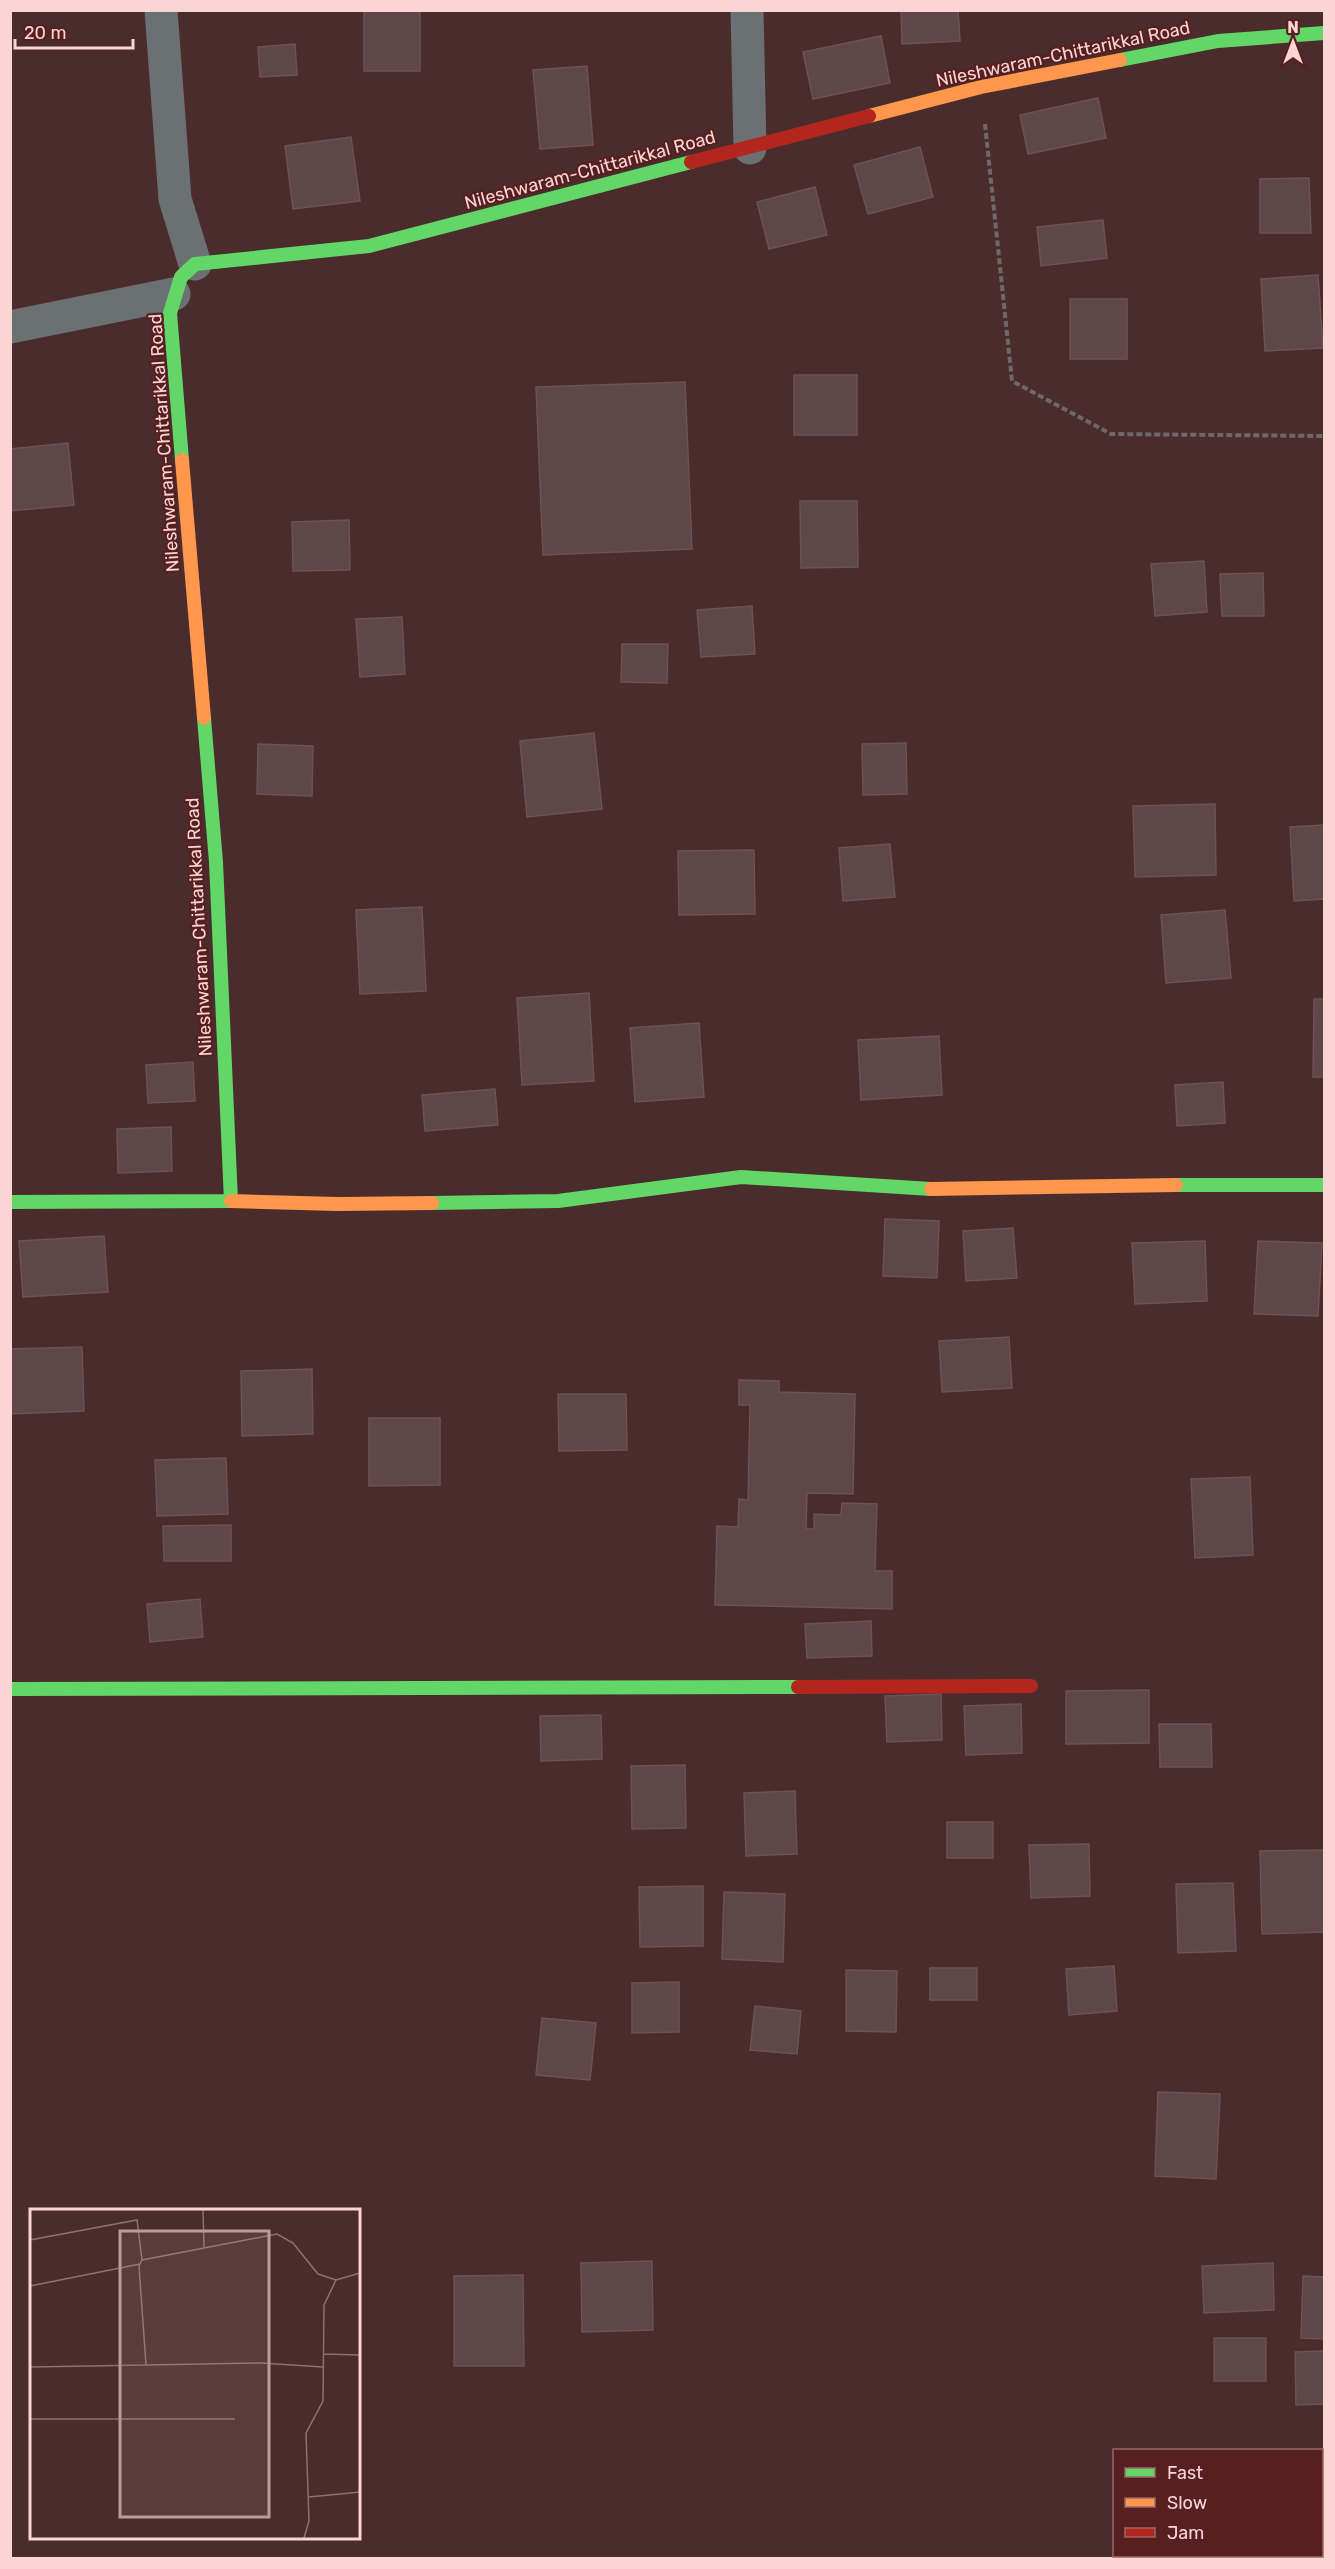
<svg xmlns="http://www.w3.org/2000/svg" width="1335" height="2569" font-family="Rubik,sans-serif">
  <style>
    .building { fill: #5f4649; stroke: #6c5255; stroke-width: 1.5 }
    .lines { fill: none; stroke-linecap: round; stroke-linejoin: round }
    .path { stroke: #6f6868; stroke-width: 4; stroke-dasharray: 6 3; stroke-linecap: butt }
    .street { stroke: #6b7172; stroke-width: 33 }
    .fast { stroke: #63d668; stroke-width: 14 }
    .slow { stroke: #ff974d; stroke-width: 14 }
    .jam { stroke: #b3261e; stroke-width: 14 }
    .labels { text-anchor: middle; stroke-width: 4.5; stroke-linejoin: round; paint-order: stroke }
    .street-label { font-size: 18px; fill: #fad5d3; stroke: #571f20 }
    .inset-road { fill: none; stroke: #90706f; stroke-width: 1.5 }
    .view { fill: #bc9a99; fill-opacity: 0.15; stroke: #bc9a99; stroke-width: 3 }
    .inset-edge { fill: none; stroke: #fad5d3; stroke-width: 3 }
  </style>
  <rect width="100%" height="100%" fill="#4a2c2d"/>
  <g class="building">
    <rect x="364" y="10" width="56" height="61"/>
    <path d="M901,10H958L960,41L902,44Z"/>
    <path d="M881,36L890,83L813,99L803,52Z"/>
    <path d="M295,44L297,75L260,77L258,47Z"/>
    <path d="M587,66L593,145L540,149L533,70Z"/>
    <path d="M1098,98L1106,138L1028,154L1020,115Z"/>
    <path d="M351,137L360,201L293,209L285,146Z"/>
    <path d="M920,147L933,197L868,214L854,165Z"/>
    <path d="M1309,178L1311,233H1260V179Z"/>
    <path d="M815,187L827,235L769,249L757,202Z"/>
    <path d="M1103,220L1107,258L1041,266L1037,227Z"/>
    <path d="M1318,275L1323,348L1265,351L1261,279Z"/>
    <rect x="1070" y="299" width="57" height="60"/>
    <rect x="794" y="375" width="63" height="60"/>
    <path d="M685,382L692,549L543,555L536,387Z"/>
    <path d="M68,443L74,505L10,511V449Z"/>
    <path d="M800,501H857L858,567L801,568Z"/>
    <path d="M349,520L350,570L293,571L292,522Z"/>
    <path d="M1204,561L1207,612L1155,616L1151,564Z"/>
    <path d="M1263,573L1264,616H1222L1220,574Z"/>
    <path d="M752,606L755,654L701,657L697,610Z"/>
    <path d="M402,617L405,674L360,677L356,619Z"/>
    <path d="M622,644H668L667,683L621,682Z"/>
    <path d="M594,733L602,809L527,817L520,741Z"/>
    <path d="M906,743L907,794L863,795L862,744Z"/>
    <path d="M258,744L313,746L312,796L257,794Z"/>
    <path d="M1215,804L1216,875L1135,877L1133,806Z"/>
    <path d="M1324,825V899L1294,901L1290,827Z"/>
    <path d="M890,844L895,897L843,901L839,848Z"/>
    <path d="M754,850L755,914L679,915L678,851Z"/>
    <path d="M422,907L426,991L360,994L356,910Z"/>
    <path d="M1225,910L1231,978L1166,983L1161,915Z"/>
    <path d="M589,993L594,1081L522,1085L517,998Z"/>
    <path d="M1314,999H1324V1077H1313Z"/>
    <path d="M699,1023L704,1097L635,1102L630,1028Z"/>
    <path d="M939,1036L942,1095L861,1100L858,1040Z"/>
    <path d="M193,1062L195,1101L148,1103L146,1065Z"/>
    <path d="M1223,1082L1225,1123L1177,1126L1175,1085Z"/>
    <path d="M495,1089L498,1125L425,1131L422,1095Z"/>
    <path d="M171,1127L172,1171L118,1173L117,1129Z"/>
    <path d="M885,1219L939,1221L937,1278L883,1276Z"/>
    <path d="M1013,1228L1017,1278L966,1281L963,1231Z"/>
    <path d="M104,1236L108,1292L23,1297L19,1241Z"/>
    <path d="M1205,1241L1207,1301L1135,1304L1132,1243Z"/>
    <path d="M1258,1241L1322,1243L1318,1316L1254,1314Z"/>
    <path d="M1009,1337L1012,1388L942,1392L939,1341Z"/>
    <path d="M82,1347L84,1411L10,1414V1349Z"/>
    <path d="M312,1369L313,1434L242,1436L241,1371Z"/>
    <path d="M739,1380L779,1381V1392L855,1394L853,1494L807,1493L806,1529H814V1514L841,1515L842,1503L877,1504L875,1571H892V1609L715,1605L717,1526L738,1527L739,1499L748,1500L750,1405H739Z"/>
    <path d="M558,1394H626L627,1450L559,1451Z"/>
    <path d="M369,1418H440V1485L369,1486Z"/>
    <path d="M226,1458L228,1514L157,1516L155,1460Z"/>
    <path d="M1250,1477L1253,1555L1195,1558L1191,1479Z"/>
    <path d="M231,1525V1561H164L163,1526Z"/>
    <path d="M200,1599L203,1637L150,1642L147,1604Z"/>
    <path d="M871,1621L872,1656L807,1658L805,1624Z"/>
    <path d="M1149,1690V1743L1066,1744V1691Z"/>
    <path d="M941,1694L942,1740L887,1742L885,1696Z"/>
    <path d="M1021,1704L1022,1753L966,1755L964,1706Z"/>
    <path d="M601,1715L602,1759L541,1761L540,1716Z"/>
    <path d="M1159,1724H1211L1212,1767H1160Z"/>
    <path d="M685,1765L686,1828L632,1829L631,1766Z"/>
    <path d="M795,1791L797,1854L746,1856L744,1793Z"/>
    <rect x="947" y="1822" width="46" height="36"/>
    <path d="M1089,1844L1090,1896L1031,1898L1029,1845Z"/>
    <path d="M1324,1850V1932L1262,1934L1260,1851Z"/>
    <path d="M1233,1883L1236,1951L1178,1953L1176,1884Z"/>
    <path d="M703,1886V1946L640,1947L639,1887Z"/>
    <path d="M724,1892L785,1894L783,1962L722,1959Z"/>
    <path d="M1114,1966L1117,2011L1069,2015L1066,1969Z"/>
    <rect x="930" y="1968" width="47" height="32"/>
    <path d="M846,1970L897,1971L896,2032L846,2031Z"/>
    <path d="M679,1982V2032L632,2033V1983Z"/>
    <path d="M755,2006L801,2011L797,2054L750,2050Z"/>
    <path d="M542,2018L596,2023L590,2080L536,2075Z"/>
    <path d="M1158,2092L1220,2094L1216,2179L1155,2176Z"/>
    <path d="M652,2261L653,2330L582,2332L581,2263Z"/>
    <path d="M1273,2263L1274,2310L1204,2313L1202,2266Z"/>
    <path d="M523,2275L524,2366H454V2276Z"/>
    <path d="M1303,2276L1324,2277V2339L1301,2338Z"/>
    <rect x="1214" y="2338" width="52" height="43"/>
    <path d="M1324,2351V2404L1296,2405L1295,2352Z"/>
  </g>
  <g class="lines">
    <path class="path" d="M985,124L1012,381L1111,434L1324,436"/>
    <g class="street">
      <path d="M161,10L175,199L195,264"/>
      <path d="M747,10L750,148"/>
      <path d="M10,327L174,294"/>
    </g>
    <g class="fast">
      <path d="M1120,60L1218,41L1324,33"/>
      <path d="M182,460L170,313L181,277L195,264L369,246L691,162"/>
      <path d="M1176,1185H1324"/>
      <path d="M10,1202L231,1201L216,862L204,718"/>
      <path d="M432,1203L558,1201L741,1177L931,1189"/>
      <path d="M10,1689L798,1687"/>
    </g>
    <g class="slow">
      <path d="M869,116L981,87L1120,60"/>
      <path d="M182,460L204,718"/>
      <path d="M931,1189L1176,1185"/>
      <path d="M231,1201L337,1204L432,1203"/>
    </g>
    <g class="jam">
      <path d="M691,162L869,116"/>
      <path d="M798,1687L1031,1686"/>
    </g>
  </g>
  <g class="labels">
    <g class="street-label">
      <text transform="translate(1063 54) rotate(-12)" y="6">Nileshwaram-Chittarikkal Road</text>
      <text transform="translate(590 170) rotate(-15)" y="6">Nileshwaram-Chittarikkal Road</text>
      <text transform="translate(164 443) rotate(-94)" y="6">Nileshwaram-Chittarikkal Road</text>
      <text transform="translate(199 927) rotate(-93)" y="6">Nileshwaram-Chittarikkal Road</text>
    </g>
  </g>
  <g transform="translate(30 2209)">
    <rect width="330" height="330" fill="#4a2c2d"/>
    <path class="inset-road" d="M173,1L174,38M0,31L107,11L112,51M0,77L110,55M294,145L330,146M116,156L231,154L293,158M0,158L116,156L109,57L112,51L247,25L263,34L288,65L306,71L330,64M0,210H205M279,288L330,283M274,329L279,312L276,224L293,192L294,96L306,71"/>
    <path class="view" d="M90,22H239V308H90Z"/>
    <rect width="330" height="330" class="inset-edge"/>
  </g>
  <rect width="1335" height="2569" fill="none" stroke="#fad5d3" stroke-width="24"/>
  <rect x="1113" y="2449" width="210" height="108" fill="#571f20" stroke="#986868" stroke-width="1.5"/>
  <rect x="1125" y="2468" width="30" height="9" fill="#63d668" stroke="#986868" stroke-width="1.5"/>
  <text x="1167" y="2479" font-size="18" fill="#fad5d3">Fast</text>
  <rect x="1125" y="2498" width="30" height="9" fill="#ff974d" stroke="#986868" stroke-width="1.5"/>
  <text x="1167" y="2509" font-size="18" fill="#fad5d3">Slow</text>
  <rect x="1125" y="2528" width="30" height="9" fill="#b3261e" stroke="#986868" stroke-width="1.5"/>
  <text x="1167" y="2539" font-size="18" fill="#fad5d3">Jam</text>
  <g transform="translate(1293 42)" stroke="#571f20" stroke-width="4.5" paint-order="stroke">
  <path d="M0-4.5L10 22L0 15L-10 22Z" fill="#fad5d3"/>
  <text y="-9" font-size="16" font-weight="bold" text-anchor="middle" fill="#fad5d3">N</text>
  </g>
  <path d="M15 39v9h118v-9" fill="none" stroke="#fad5d3" stroke-width="3"/>
  <text x="24" y="39" font-size="18" fill="#fad5d3" stroke="#571f20" stroke-width="4.5" paint-order="stroke">20 m</text>
</svg>
